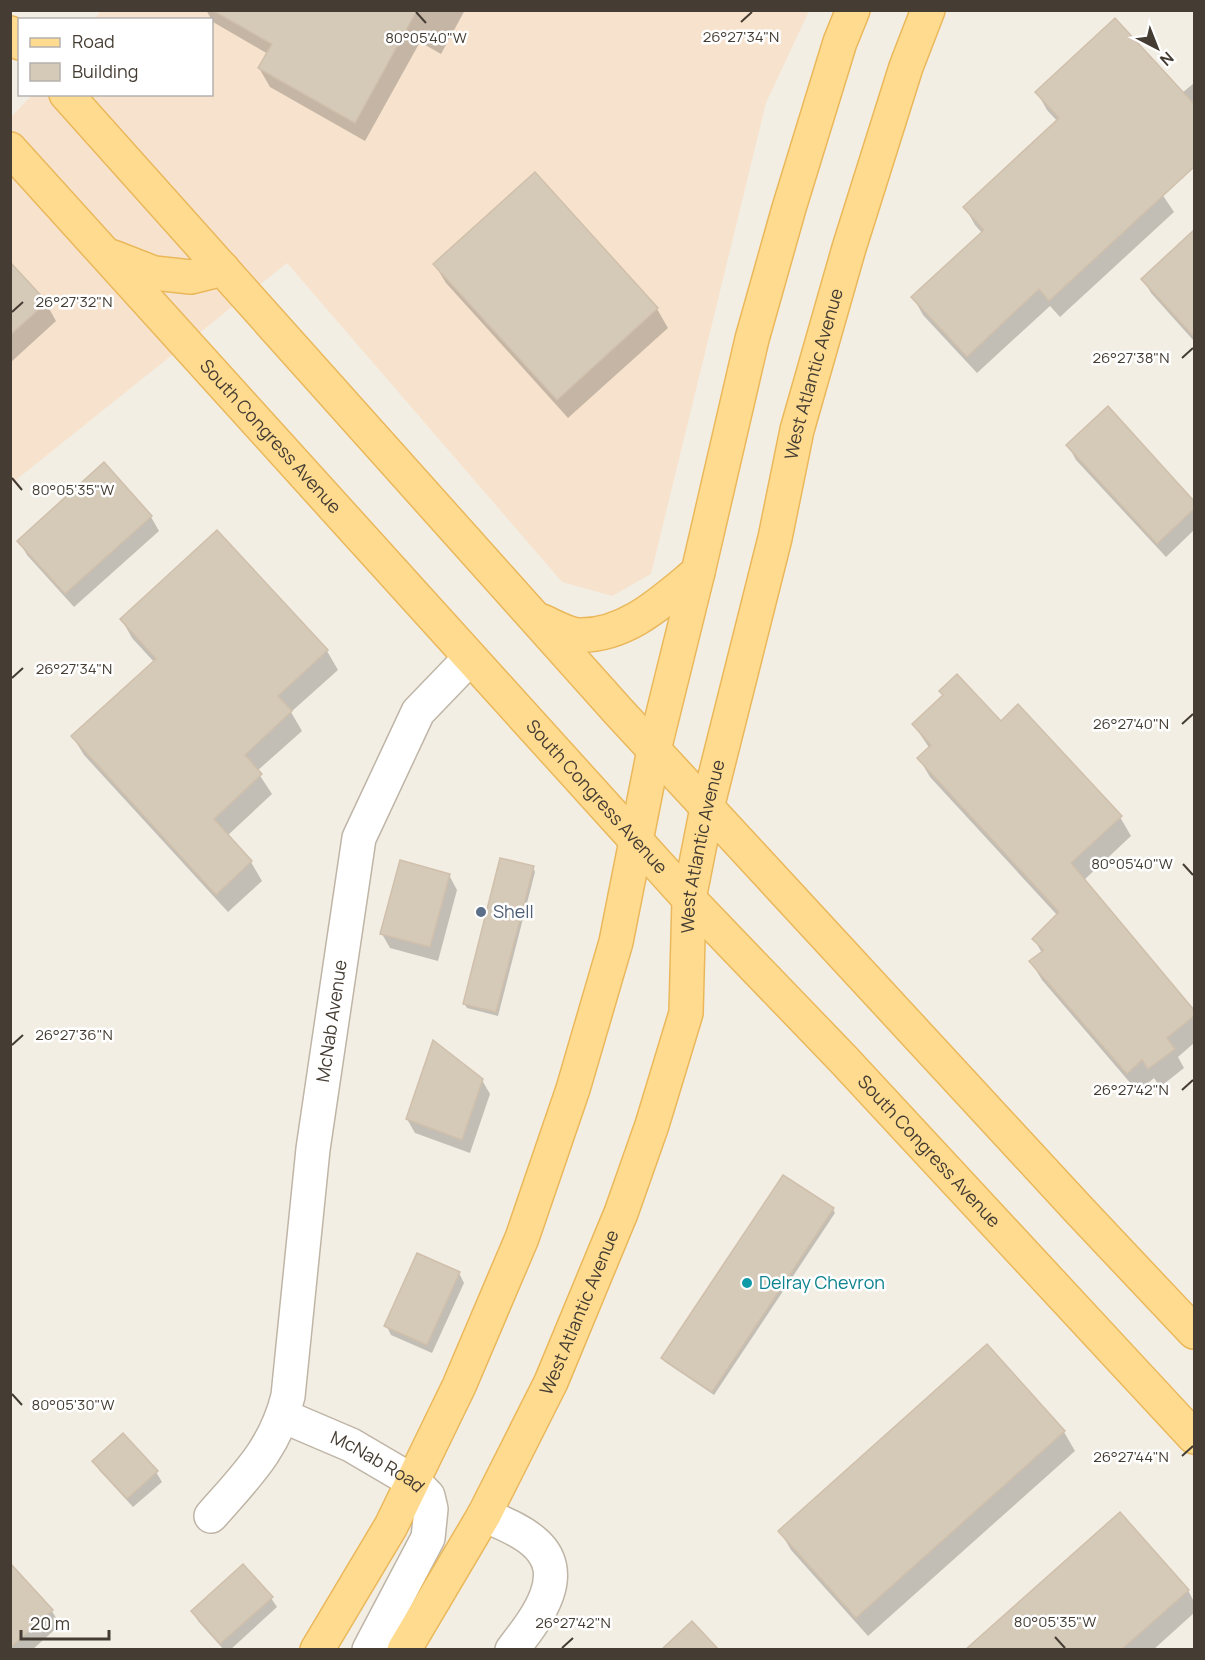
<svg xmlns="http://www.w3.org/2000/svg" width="1205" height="1660" font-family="Manrope,sans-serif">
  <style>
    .commercial { fill: #f7e3cd }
    .shadow { fill: #0003 }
    .building { fill: #d5c9b8; stroke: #d0c0ab; stroke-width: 1.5 }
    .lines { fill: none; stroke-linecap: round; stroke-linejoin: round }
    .minor-casing { stroke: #bfb5a6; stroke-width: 36 }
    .major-casing { stroke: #eab85b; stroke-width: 36 }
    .minor { stroke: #fff; stroke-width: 33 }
    .major { stroke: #ffdb90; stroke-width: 33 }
    .ticks { fill: none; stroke: #453d33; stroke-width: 2 }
    .service-dot { fill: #5c6f8a; stroke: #fff; stroke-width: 2 }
    .culture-dot { fill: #0f9aa8; stroke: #fff; stroke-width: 2 }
    .labels { text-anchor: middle; stroke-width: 5; stroke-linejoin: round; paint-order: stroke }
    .street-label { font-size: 18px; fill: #453d33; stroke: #fff }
    .service-label { font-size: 18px; fill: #4e5e75; stroke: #fff; text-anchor: start }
    .culture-label { font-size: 18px; fill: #0d838f; stroke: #fff; text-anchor: start }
    .ticks-label { font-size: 15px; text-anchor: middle; fill: #453d33; stroke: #fff; stroke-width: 5; stroke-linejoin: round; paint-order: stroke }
  </style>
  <rect width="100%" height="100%" fill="#f3eee4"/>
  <path class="commercial" d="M100,11H809L766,103L651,574L612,596L562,582L287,263L11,484V117L32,95L212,94V20L95,19Z"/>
  <g class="shadow">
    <path d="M206,10H465L441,54L420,42L365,141L270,87L259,68L268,54L213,22Z"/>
    <path d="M1194,83V154L1156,185L1174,212L1060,317L1050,306L977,373L923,315L913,297L982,233L975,225L965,207L1058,122L1047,110L1037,92L1182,93Z"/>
    <path d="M535,174L657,309L668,328L568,418L446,283L435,265Z"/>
    <path d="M1194,232V341L1151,293L1143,279Z"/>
    <path d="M10,264L46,303L56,321L10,363Z"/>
    <path d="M1107,408L1194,503V530L1166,557L1076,460L1068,445Z"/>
    <path d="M151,517L159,531L74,607L27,555L19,541Z"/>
    <path d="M217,532L327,651L338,670L291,712L302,731L257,771L272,794L227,836L251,862L262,881L228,912L84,755L73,737L155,663L132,638L122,620Z"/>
    <path d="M1001,723L1120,817L1131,836L1084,880L1194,1013V1043L1178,1057L1184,1068L1160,1087L1154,1078L1138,1092L1042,980L1031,962L1042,953L1034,939L1057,915L930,777L919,758L930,749L914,725Z"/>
    <path d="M533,867L535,872L498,1016L467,1008L464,1003Z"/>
    <path d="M449,875L457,890L438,961L390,948L382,934Z"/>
    <path d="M482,1080L490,1094L470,1153L415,1133L407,1119Z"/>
    <path d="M833,1209L835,1213L714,1395L665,1362L662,1358Z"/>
    <path d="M459,1273L464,1283L432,1353L391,1335L386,1325Z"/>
    <path d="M987,1346L1064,1432L1075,1451L868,1636L791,1550L780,1531Z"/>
    <path d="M94,1461L156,1472L162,1482L133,1507L99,1470Z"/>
    <path d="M10,1565L52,1611L60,1625L32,1650H10Z"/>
    <path d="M1188,1590L1194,1602V1613L1153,1650H967Z"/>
    <path d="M271,1598L277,1607L230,1650H224L198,1621L193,1611Z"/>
  </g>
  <g class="building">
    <path d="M212,10H417L355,123L258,68L272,44Z"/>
    <path d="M1115,18L1194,104V167L1049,301L1039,289L967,357L911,297L984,230L963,207L1059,118L1035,92Z"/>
    <path d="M535,172L658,308L557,400L433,264Z"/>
    <path d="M1194,230V337L1141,279Z"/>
    <path d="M10,262L47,302L10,335Z"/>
    <path d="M1108,406L1194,501V509L1157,544L1066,445Z"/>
    <path d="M104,462L152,516L65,594L17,541Z"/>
    <path d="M217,530L328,650L278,696L292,711L245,755L262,774L214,819L252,861L216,895L71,736L156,659L120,619Z"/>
    <path d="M957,674L1001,721L1018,704L1122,816L1071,863L1194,1010V1016L1167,1038L1175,1049L1148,1069L1142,1060L1127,1074L1029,961L1044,950L1032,939L1059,912L917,758L931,745L912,724L943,695L939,691Z"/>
    <path d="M500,858L534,866L496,1012L463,1004Z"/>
    <path d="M400,860L450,874L430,947L380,934Z"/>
    <path d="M433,1040L483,1079L462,1140L406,1119Z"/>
    <path d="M783,1175L834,1208L712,1392L661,1358Z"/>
    <path d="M417,1253L460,1272L427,1345L384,1326Z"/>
    <path d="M987,1344L1065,1431L856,1618L778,1531Z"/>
    <path d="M123,1433L158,1471L127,1499L92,1461Z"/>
    <path d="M1120,1512L1189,1590L1121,1650H965Z"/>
    <path d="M10,1563L53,1610L10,1648Z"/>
    <path d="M243,1564L273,1597L220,1644L191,1611Z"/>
    <path d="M692,1621L719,1650H661Z"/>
  </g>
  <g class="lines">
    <g class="minor-casing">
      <g id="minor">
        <path id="s1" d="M283,1416L351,1445L414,1482L428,1496L431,1509L428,1538L369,1650"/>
        <path d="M484,1515C500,1522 519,1529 533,1541C573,1574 535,1620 512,1650"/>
        <path id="s2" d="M211,1516C246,1476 275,1449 288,1396L313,1149L359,838L418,712L470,658"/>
      </g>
    </g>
    <g class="major-casing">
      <g id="major">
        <path d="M10,33L20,43"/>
        <path d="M66,94L618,711L1079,1210L1194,1332"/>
        <path id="s3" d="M10,149L689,899L843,1059L1194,1437"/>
        <path d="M113,257L154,273L191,277L223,269"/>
        <path d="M539,620C550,624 566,634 578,635C626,637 664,600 698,572"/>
        <path d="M317,1650L391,1526L459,1386L522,1238L573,1089L616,942L654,750L698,572L752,339L789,208L840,42L853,10"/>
        <path id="s4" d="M404,1650L484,1515L551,1382L621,1213L652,1125L686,1013L689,899L707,808L775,538L797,430L849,248L906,67L928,10"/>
      </g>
    </g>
    <use href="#minor" class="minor"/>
    <use href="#major" class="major"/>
  </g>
  <path class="ticks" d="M416,12L426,23M741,22L752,12M12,312L23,302M1182,358L1193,348M12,478L22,490M12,678L23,668M1182,724L1193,714M1183,864L1193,875M12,1045L23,1035M1182,1090L1193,1080M12,1394L22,1405M1182,1456L1193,1446M1055,1637L1065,1648M562,1648L573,1638"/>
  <circle class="service-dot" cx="481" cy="912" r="6"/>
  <circle class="culture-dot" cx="747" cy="1283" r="6"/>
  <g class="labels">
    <g class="street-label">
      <text dy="6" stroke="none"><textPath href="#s4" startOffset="1353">West Atlantic Avenue</textPath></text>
      <text dy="6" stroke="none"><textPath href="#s3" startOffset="388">South Congress Avenue</textPath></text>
      <text dy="6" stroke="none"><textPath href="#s3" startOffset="874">South Congress Avenue</textPath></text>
      <text dy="6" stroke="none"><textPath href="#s4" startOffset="867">West Atlantic Avenue</textPath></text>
      <text dy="6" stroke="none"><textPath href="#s2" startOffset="522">McNab Avenue</textPath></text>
      <text dy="6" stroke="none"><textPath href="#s3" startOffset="1360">South Congress Avenue</textPath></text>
      <text dy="6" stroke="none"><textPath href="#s4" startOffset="381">West Atlantic Avenue</textPath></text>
      <text dy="6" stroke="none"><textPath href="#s1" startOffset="105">McNab Road</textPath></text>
    </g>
    <g class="service-label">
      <text x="493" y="918">Shell</text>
    </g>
    <g class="culture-label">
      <text x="759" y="1289">Delray Chevron</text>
    </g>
  </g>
  <g class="ticks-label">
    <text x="741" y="42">26°27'34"N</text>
    <text x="426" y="43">80°05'40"W</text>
    <text x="74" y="307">26°27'32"N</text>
    <text x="1131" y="363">26°27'38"N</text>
    <text x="73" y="495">80°05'35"W</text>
    <text x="74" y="674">26°27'34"N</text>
    <text x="1131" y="729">26°27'40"N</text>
    <text x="1132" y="869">80°05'40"W</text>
    <text x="74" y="1040">26°27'36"N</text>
    <text x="1131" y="1095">26°27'42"N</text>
    <text x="73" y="1410">80°05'30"W</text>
    <text x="1131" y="1462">26°27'44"N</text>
    <text x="1055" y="1627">80°05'35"W</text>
    <text x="573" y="1628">26°27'42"N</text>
  </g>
  <rect width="1205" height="1660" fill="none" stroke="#453d33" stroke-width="24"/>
  <rect x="18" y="18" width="195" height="78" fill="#ffffff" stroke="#b5b1ad" stroke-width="1.5"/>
  <rect x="30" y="38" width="30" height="9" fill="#ffdb90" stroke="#b5b1ad" stroke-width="1.5"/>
  <text x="72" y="48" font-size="18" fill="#453d33">Road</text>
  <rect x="30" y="63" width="30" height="18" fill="#d5c9b8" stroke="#b5b1ad" stroke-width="1.5"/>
  <text x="72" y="78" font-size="18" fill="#453d33">Building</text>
  <g transform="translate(1157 48) rotate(138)" stroke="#ffffff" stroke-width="4.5" paint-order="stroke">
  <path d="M0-4.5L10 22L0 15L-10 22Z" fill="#453d33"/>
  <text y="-9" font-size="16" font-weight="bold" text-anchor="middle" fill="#453d33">N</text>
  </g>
  <path d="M21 1630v9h88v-9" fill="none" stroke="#453d33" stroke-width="3"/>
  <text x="30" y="1630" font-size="18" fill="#453d33" stroke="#ffffff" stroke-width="4.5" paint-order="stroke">20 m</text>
</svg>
